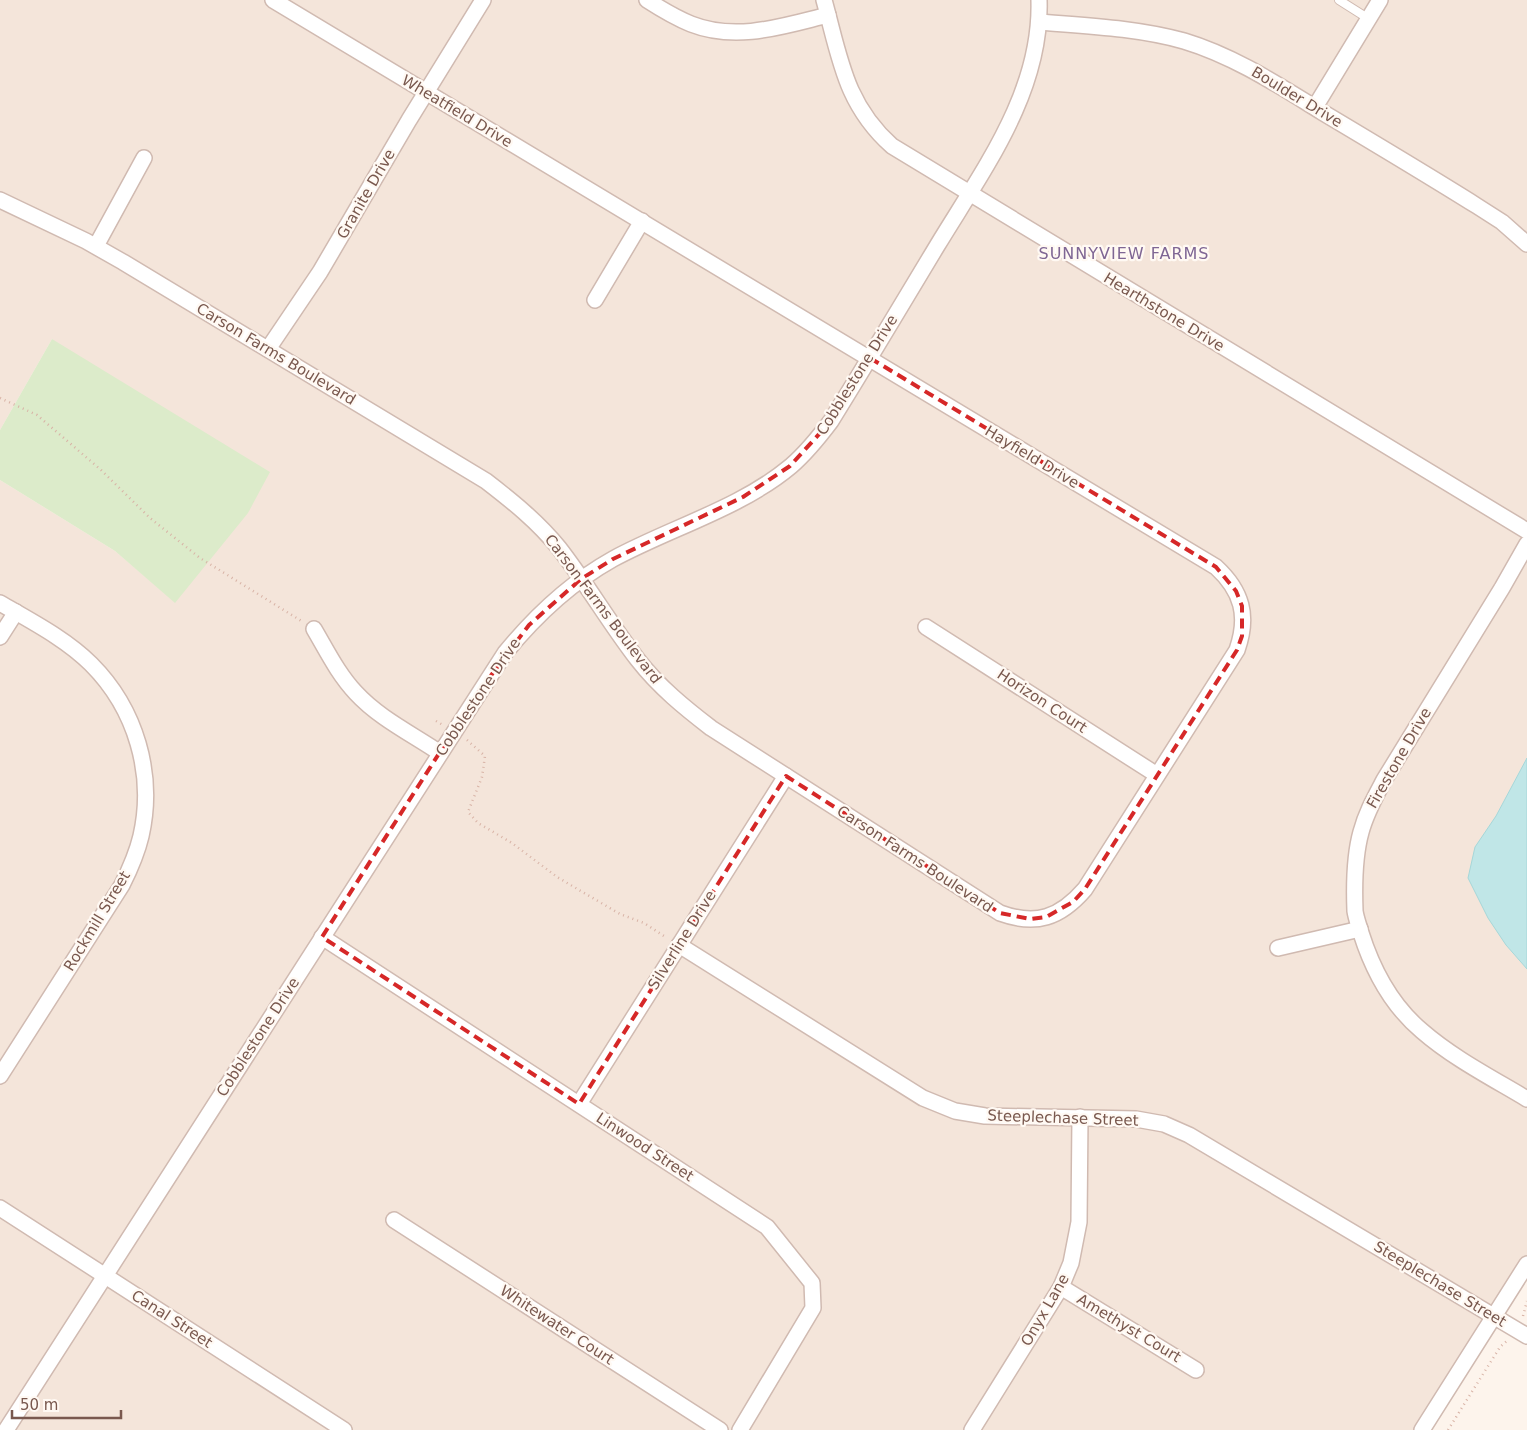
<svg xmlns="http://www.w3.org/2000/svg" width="1527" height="1430" font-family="'DejaVu Sans',sans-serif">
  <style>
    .residential { fill: #f4e5da }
    .green { fill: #dcebca }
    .water { fill: #c0e6e7; stroke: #a6d7d9 }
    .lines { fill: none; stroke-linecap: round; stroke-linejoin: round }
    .lane-casing { stroke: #d0bab1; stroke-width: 10 }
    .street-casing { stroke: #d0bab1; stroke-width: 18 }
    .path { stroke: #d8b3a6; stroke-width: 2.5; stroke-dasharray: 1 4; stroke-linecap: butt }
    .lane { stroke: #fff; stroke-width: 8 }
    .street { stroke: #fff; stroke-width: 15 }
    .marked { fill: none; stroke: #d62828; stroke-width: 4; stroke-dasharray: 10 6; stroke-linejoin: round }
    .labels { text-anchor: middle; stroke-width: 4.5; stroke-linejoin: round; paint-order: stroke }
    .street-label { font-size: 15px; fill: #79584e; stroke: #fff9f3 }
    .neighbourhood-label { font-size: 16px; letter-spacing: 1px; fill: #7f6694; stroke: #fff9f3 }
  </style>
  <rect width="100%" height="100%" fill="#fdf4ec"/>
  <path class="residential" d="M0,0H1527V1264L1422,1430H0V480L115,551L175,602L52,339L0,430Z"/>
  <path class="green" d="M52,339L270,472L248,513L175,603L115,551L0,480V430Z"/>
  <path class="water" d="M1527,758V969L1506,945L1488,918L1468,878L1475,847L1496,816Z"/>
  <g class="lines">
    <g class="lane-casing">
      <path id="lane" d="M1339,0L1369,19"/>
    </g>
    <g class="street-casing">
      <g id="street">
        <path d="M647,0C661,9 676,18 691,24C737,42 783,26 828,15"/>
        <path d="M824,0C840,58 845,104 892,146L1527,531"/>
        <path d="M1039,22C1088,26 1137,28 1184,41C1234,56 1278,85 1322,112C1374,143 1426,174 1477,206L1502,222L1527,244"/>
        <path d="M1315,107L1380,0"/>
        <path d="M0,200L86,241L123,262L486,481C512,501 538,522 559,548C587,584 610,624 638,660C659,687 685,708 711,728L1000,913C1036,926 1060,918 1085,889L1237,650C1249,616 1242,591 1216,567L273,0"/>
        <path d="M96,246L144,158"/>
        <path d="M595,300L642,221"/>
        <path d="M268,349L320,272L409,120L483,0"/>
        <path d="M1527,544L1502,588L1384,780C1375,797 1366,813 1361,832C1354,857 1354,885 1355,911C1356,918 1359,926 1361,933C1373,971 1391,1005 1422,1031C1453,1058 1492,1078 1527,1099"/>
        <path d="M0,603C31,621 66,639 91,664C136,709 155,774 141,836C137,853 130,869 122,885L0,1076"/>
        <path d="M926,627L1157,775"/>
        <path d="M314,629C327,651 338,674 356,693C379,718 412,734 440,753"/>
        <path d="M0,637L16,612"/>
        <path d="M322,937L767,1227L812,1283L813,1308L740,1430"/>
        <path d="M679,945L923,1098L955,1111L985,1116L1136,1119L1164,1124L1189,1135L1527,1336"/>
        <path d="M1278,948L1360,929"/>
        <path d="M579,1104L786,776"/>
        <path d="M0,1208L344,1430"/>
        <path d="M394,1220L720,1430"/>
        <path d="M1061,1287L1196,1370"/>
        <path d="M6,1430L505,653C536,615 570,583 613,559C670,528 741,508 791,466C806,453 819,437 831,421C867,363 902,304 937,246C983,170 1042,92 1039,0"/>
        <path d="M972,1430L1061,1287L1071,1263L1079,1222L1080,1117"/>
        <path d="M1422,1430L1527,1264"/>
      </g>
    </g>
    <g class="path">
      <path d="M0,398L37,415L100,469L150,518L200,558L303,622"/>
      <path d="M436,721L443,725"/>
      <path d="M467,740L485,756L482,777L468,812L478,823L512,843L557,877L620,914L644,923L667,938"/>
      <path d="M1523,1316L1527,1301"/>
      <path d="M1448,1430L1500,1347L1508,1340"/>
    </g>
    <use href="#lane" class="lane"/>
    <use href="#street" class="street"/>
  </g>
  <path class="marked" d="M870,358L1216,567L1236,591L1242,606V636L1237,650L1085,889L1073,902L1046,917L1030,919L1000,913L786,776L579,1104L322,937L477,694L529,625L581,579L613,559L743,497L790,466L831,421Z"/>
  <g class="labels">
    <g class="street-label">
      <text transform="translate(1297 97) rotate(31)" y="5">Boulder Drive</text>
      <text transform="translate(457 111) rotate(31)" y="5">Wheatfield Drive</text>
      <text transform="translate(366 194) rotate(-60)" y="5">Granite Drive</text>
      <text transform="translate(1164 312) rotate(31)" y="5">Hearthstone Drive</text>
      <text transform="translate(276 354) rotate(31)" y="5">Carson Farms Boulevard</text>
      <text transform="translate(857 375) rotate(-58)" y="5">Cobblestone Drive</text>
      <text transform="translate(1032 457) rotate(31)" y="5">Hayfield Drive</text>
      <text transform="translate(603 609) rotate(53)" y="5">Carson Farms Boulevard</text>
      <text transform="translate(478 697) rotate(-56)" y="5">Cobblestone Drive</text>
      <text transform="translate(1042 701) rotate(33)" y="5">Horizon Court</text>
      <text transform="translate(1399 758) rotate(-60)" y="5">Firestone Drive</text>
      <text transform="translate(915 859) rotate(33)" y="5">Carson Farms Boulevard</text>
      <text transform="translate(97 921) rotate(-59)" y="5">Rockmill Street</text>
      <text transform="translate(682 940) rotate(-58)" y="5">Silverline Drive</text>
      <text transform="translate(258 1037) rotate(-57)" y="5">Cobblestone Drive</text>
      <text transform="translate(1063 1118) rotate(2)" y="5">Steeplechase Street</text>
      <text transform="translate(645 1147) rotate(33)" y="5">Linwood Street</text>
      <text transform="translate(1440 1284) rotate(31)" y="5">Steeplechase Street</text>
      <text transform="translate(1045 1310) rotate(-60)" y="5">Onyx Lane</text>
      <text transform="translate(172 1319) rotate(33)" y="5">Canal Street</text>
      <text transform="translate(557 1325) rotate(33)" y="5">Whitewater Court</text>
      <text transform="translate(1129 1328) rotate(31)" y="5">Amethyst Court</text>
    </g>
    <g class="neighbourhood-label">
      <text x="1124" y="259">SUNNYVIEW FARMS</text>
    </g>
  </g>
  <path d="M12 1410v8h109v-8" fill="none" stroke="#79584e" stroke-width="2.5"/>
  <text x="20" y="1410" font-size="15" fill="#79584e" stroke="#fff9f3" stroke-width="4" paint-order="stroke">50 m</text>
</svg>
